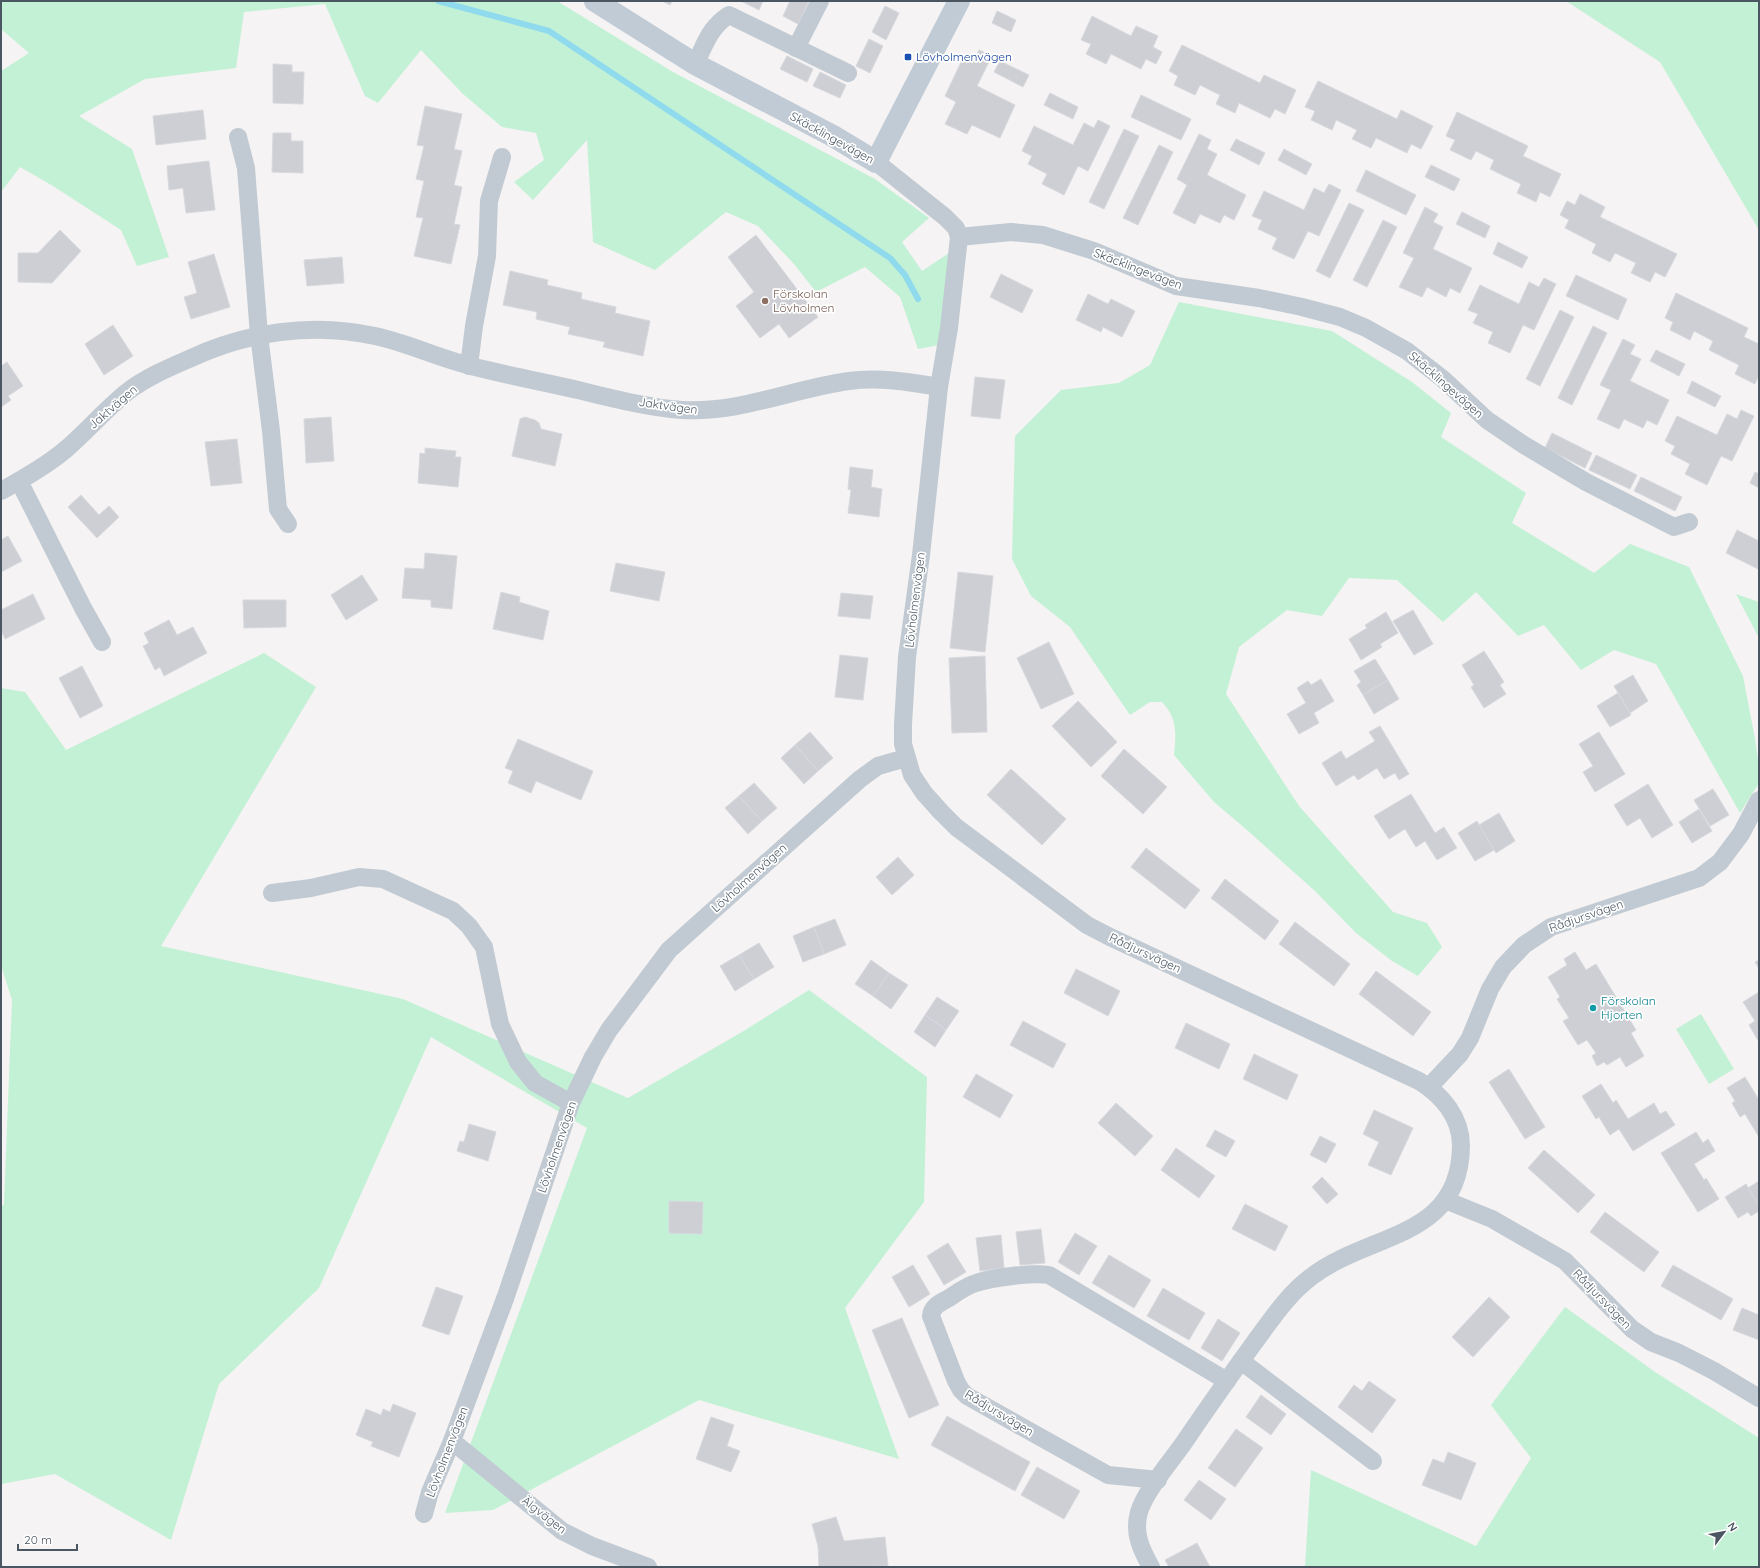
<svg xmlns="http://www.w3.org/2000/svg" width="1760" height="1568" font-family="Quicksand,sans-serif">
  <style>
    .green { fill: #c3f1d5 }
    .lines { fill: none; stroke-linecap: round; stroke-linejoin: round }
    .stream { stroke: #90daee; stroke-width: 6 }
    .building { fill: #cdcfd5; stroke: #d7d9de }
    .street { stroke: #c1cad2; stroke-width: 18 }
    .secondary { stroke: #c1cbd6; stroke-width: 22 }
    .transit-dot { fill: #1a4fb4; stroke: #fff; stroke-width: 1.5 }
    .education-dot { fill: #8d6e63; stroke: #fff; stroke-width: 1.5 }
    .culture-dot { fill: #0f9aa8; stroke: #fff; stroke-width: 1.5 }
    .labels { text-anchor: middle; stroke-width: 3.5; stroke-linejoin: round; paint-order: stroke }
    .transit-label { font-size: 12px; fill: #164399; stroke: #fff; text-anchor: start }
    .street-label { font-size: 12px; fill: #4a5661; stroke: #fff }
    .education-label { font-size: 12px; fill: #785e54; stroke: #fff; text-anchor: start }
    .culture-label { font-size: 12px; fill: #0d838f; stroke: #fff; text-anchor: start }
  </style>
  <rect width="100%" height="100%" fill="#f5f3f3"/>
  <g class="green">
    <path d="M1,1H557L673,72L875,179L929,218L902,242L922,271L952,251L939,345L918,349L900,297L865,267L816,292L794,264L758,226L726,212L655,270L593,242L587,140L533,200L514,182L544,160L536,133L502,127L463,94L421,50L378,103L365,96L325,4L244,12L236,68L145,79L79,116L132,149L169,257L137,266L121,230L53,186L20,167L1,192V71L29,53L1,29Z"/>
    <path d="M1566,1H1759V230L1660,62Z"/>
    <path d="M1179,302L1332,331L1412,382L1451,413L1441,437L1526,493L1512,523L1594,573L1630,544L1689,567L1743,676L1755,739L1759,767V783L1740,813L1656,664L1614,650L1581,670L1544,625L1518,636L1476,592L1443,622L1397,580L1349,578L1322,616L1287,610L1239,647L1226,694L1299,806L1393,912L1427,923L1442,947L1418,976L1392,961L1356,933L1315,891L1247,830L1214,802L1174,755C1176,734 1178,719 1162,702H1150L1130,715L1070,627L1031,596L1012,559L1015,436L1061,390L1119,383L1150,365Z"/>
    <path d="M1736,594L1759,602V638Z"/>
    <path d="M264,653L316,687L161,946L403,999L628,1098L742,1032L809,990L927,1077L924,1202L845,1308L899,1459L699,1400L493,1510L445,1513L587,1128L431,1037L319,1288L219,1384L171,1540L55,1474L1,1484V1207L4,1204L12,1000L1,965V688L25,692L66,750Z"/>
    <path d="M1701,1014L1734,1069L1709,1084L1676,1029Z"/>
    <path d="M1565,1307L1655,1372L1759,1438V1567H1305L1311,1470L1476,1546L1531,1458L1491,1405Z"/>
  </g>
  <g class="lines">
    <path class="stream" d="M438,1L549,31L890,258L905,275L918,299"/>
  </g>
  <g class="building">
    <path d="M662,1H672L670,5Z"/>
    <path d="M741,1H763L759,10Z"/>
    <path d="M790,1H809L798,24L783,16Z"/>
    <path d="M885,6L899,13L886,40L872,32Z"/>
    <path d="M997,11L1016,20L1011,32L992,23Z"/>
    <path d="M1092,16L1131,36L1136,26L1158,36L1153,47L1162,52L1156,64L1146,59L1141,69L1111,54L1106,64L1086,54L1091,44L1081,40Z"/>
    <path d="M869,39L883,46L870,73L856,66Z"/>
    <path d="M1182,45L1260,83L1264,75L1296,90L1285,114L1275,109L1270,118L1239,103L1235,113L1216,104L1220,95L1200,85L1195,95L1174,85L1178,76L1169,71Z"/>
    <path d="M979,50L992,56L977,86L1015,105L1000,138L972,125L967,134L945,124L956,102L945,96L965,54L975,59Z"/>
    <path d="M787,56L813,69L807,82L780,69Z"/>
    <path d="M1000,61L1029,75L1023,87L994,72Z"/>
    <path d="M273,64L292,65V72H304L303,104L273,103Z"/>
    <path d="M820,72L846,85L840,98L813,86Z"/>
    <path d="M1318,81L1397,119L1401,110L1433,126L1421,149L1411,144L1407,153L1376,138L1371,148L1352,139L1357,130L1336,120L1332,130L1311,120L1315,111L1305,107Z"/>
    <path d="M1050,93L1078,107L1073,119L1044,105Z"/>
    <path d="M1141,95L1191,119L1181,140L1131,117Z"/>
    <path d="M425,106L462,114L454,149L462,151L454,185L462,187L454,224L460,225L451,264L414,256L423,218L416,217L424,181L416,179L424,146L417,145Z"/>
    <path d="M203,110L206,139L156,145L153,116Z"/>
    <path d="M1457,112L1528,146L1523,156L1561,174L1550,197L1540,192L1536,202L1517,193L1521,184L1490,169L1494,160L1476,151L1471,160L1450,150L1455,140L1446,136Z"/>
    <path d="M1098,120L1110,126L1088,171L1078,166L1064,195L1042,184L1047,174L1028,164L1032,156L1022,151L1034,126L1073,145L1084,123L1094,128Z"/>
    <path d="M1124,129L1139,136L1104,209L1089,202Z"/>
    <path d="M273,133H291V141H303V173L272,172Z"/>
    <path d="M1199,134L1211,140L1207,149L1217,154L1207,175L1246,195L1234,220L1224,215L1220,223L1200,214L1195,224L1173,213L1187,185L1177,179Z"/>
    <path d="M1236,139L1265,153L1259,165L1230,150Z"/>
    <path d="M1159,145L1173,152L1138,225L1123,218Z"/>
    <path d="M1284,149L1312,164L1306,175L1278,160Z"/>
    <path d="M209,161L215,210L186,213L183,188L169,190L167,166Z"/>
    <path d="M1431,165L1460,179L1454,191L1425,177Z"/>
    <path d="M1366,170L1416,195L1406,215L1356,191Z"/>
    <path d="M1329,184L1341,190L1319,236L1308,231L1294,259L1272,249L1277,238L1258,229L1262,220L1252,216L1264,191L1304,210L1314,188L1324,193Z"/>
    <path d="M1580,194L1605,207L1600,217L1677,254L1665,277L1655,272L1650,282L1631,273L1636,263L1615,253L1610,262L1592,253L1596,244L1565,228L1569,220L1560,215L1567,201L1575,205Z"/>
    <path d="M1349,203L1364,210L1330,278L1316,271Z"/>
    <path d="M1425,207L1438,214L1433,222L1443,227L1433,249L1472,268L1460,293L1450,288L1446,297L1427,287L1422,297L1399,287L1414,258L1403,253Z"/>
    <path d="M1462,212L1490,226L1485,238L1456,224Z"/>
    <path d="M1383,220L1397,227L1367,287L1353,280Z"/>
    <path d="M60,230L81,251L52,283L18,282V253H38Z"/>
    <path d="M756,235L818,317L789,338L779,324L760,338L736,306L754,292L728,257Z"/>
    <path d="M1498,242L1528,257L1522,268L1493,254Z"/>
    <path d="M214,254L230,307L191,319L184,297L197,293L188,262Z"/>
    <path d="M342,257L344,283L307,286L304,260Z"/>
    <path d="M510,271L548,280L547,285L582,293L581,299L616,307L615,313L650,321L643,356L603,347L605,342L568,334L570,327L536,319L537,312L503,305Z"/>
    <path d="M1001,274L1033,290L1022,313L990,297Z"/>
    <path d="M1576,275L1627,299L1618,320L1566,296Z"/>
    <path d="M1544,278L1556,284L1534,330L1523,325L1510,353L1488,343L1493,332L1473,323L1478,314L1468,310L1480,285L1519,304L1529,282L1539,287Z"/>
    <path d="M1676,293L1748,328L1744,337L1759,344V375L1755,384L1735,374L1739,365L1709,350L1713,341L1694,331L1690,340L1670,330L1673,322L1665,318Z"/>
    <path d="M1088,294L1108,304L1111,299L1135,311L1122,337L1103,327L1101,332L1076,320Z"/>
    <path d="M1560,310L1574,317L1540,386L1526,379Z"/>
    <path d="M113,325L133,356L104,375L85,344Z"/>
    <path d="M1593,326L1607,333L1572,405L1558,398Z"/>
    <path d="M1623,339L1635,345L1630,354L1641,359L1630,381L1669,400L1657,425L1647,420L1643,428L1624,419L1619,429L1597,419L1611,390L1600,385Z"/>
    <path d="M1656,350L1685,364L1679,376L1650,361Z"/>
    <path d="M7,362L23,386L8,396L11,400L1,407V366Z"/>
    <path d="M975,377L1005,380L1000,419L971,416Z"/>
    <path d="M1692,381L1721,396L1715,407L1687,393Z"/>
    <path d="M1741,410L1754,416L1732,461L1721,456L1707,485L1685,474L1690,464L1671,454L1675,446L1665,441L1677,416L1717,435L1727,414L1737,419Z"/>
    <path d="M331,417L334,461L306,463L304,419Z"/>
    <path d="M525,417L535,420L539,423L541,429L562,434L555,466L512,456L520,419Z"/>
    <path d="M1552,433L1592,453L1585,468L1545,448Z"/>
    <path d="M237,439L242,483L211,486L205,442Z"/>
    <path d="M425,448L456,451L455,457H461L458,487L418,483L420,453L425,454Z"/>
    <path d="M1596,455L1637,475L1630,489L1589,470Z"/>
    <path d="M850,467L873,470L871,487L882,489L879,517L848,513L851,490L848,489Z"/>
    <path d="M1755,472L1759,474V488L1750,483Z"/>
    <path d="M1641,477L1682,497L1675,511L1634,491Z"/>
    <path d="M81,495L99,515L109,506L119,517L97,538L68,507Z"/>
    <path d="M1737,530L1759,541L1758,569L1726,553Z"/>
    <path d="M8,536L22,561L1,572V540Z"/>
    <path d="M425,553L457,556L452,609L431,607V600L402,598L405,568L424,569Z"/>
    <path d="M616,563L665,572L659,601L610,591Z"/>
    <path d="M958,572L993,576L985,652L950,648Z"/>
    <path d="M362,575L378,600L346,620L331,595Z"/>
    <path d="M501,592L520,597L519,602L549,611L543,640L493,629Z"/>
    <path d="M841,593L873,596L870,619L838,616Z"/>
    <path d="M33,594L45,619L5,639L1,630V610Z"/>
    <path d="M243,600H286V627L244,628Z"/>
    <path d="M1413,610L1433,644L1414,655L1393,621Z"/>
    <path d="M1386,612L1398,633L1380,644L1382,647L1361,660L1349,639L1367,628L1365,625Z"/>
    <path d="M169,620L177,635L193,627L207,653L164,676L160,667L155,670L143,646L149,643L144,633Z"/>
    <path d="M1049,642L1074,694L1041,709L1017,658Z"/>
    <path d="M1484,651L1504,682L1500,685L1506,694L1484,708L1471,687L1474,685L1462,665Z"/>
    <path d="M840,655L868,658L863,700L835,697Z"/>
    <path d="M985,656L987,732L952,733L949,658Z"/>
    <path d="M1375,659L1388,680L1363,695L1357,685L1361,682L1354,671Z"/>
    <path d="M82,666L103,706L80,718L59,678Z"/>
    <path d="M1633,675L1648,701L1630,713L1614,686Z"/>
    <path d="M1321,679L1334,701L1314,713L1319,723L1299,734L1287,714L1306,703L1297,688L1308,681L1311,685Z"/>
    <path d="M1388,680L1399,699L1374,714L1363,695Z"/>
    <path d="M1618,693L1631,715L1610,727L1597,706Z"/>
    <path d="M1078,701L1117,742L1091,767L1052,726Z"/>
    <path d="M1380,726L1409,774L1399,780L1395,773L1384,779L1377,768L1358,780L1354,775L1336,786L1322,763L1341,751L1346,759L1375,741L1369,732Z"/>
    <path d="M810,732L833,758L818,771L795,745Z"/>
    <path d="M1599,732L1625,774L1595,792L1583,772L1593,766L1579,744Z"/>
    <path d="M518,739L593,771L581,800L536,781L531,793L508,783L513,771L505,768Z"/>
    <path d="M795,745L818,771L804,784L781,758Z"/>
    <path d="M1124,749L1167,787L1143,814L1101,776Z"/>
    <path d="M1011,769L1066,819L1042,845L987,795Z"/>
    <path d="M754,783L777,808L762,821L739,796Z"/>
    <path d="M1648,784L1673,825L1652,838L1640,818L1627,826L1614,805Z"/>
    <path d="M1713,789L1729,815L1710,826L1694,800Z"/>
    <path d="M1411,794L1435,833L1444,827L1457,848L1437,860L1425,841L1416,847L1405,829L1389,839L1374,816Z"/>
    <path d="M739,796L762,821L748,834L725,808Z"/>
    <path d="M1699,809L1712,831L1692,843L1679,822Z"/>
    <path d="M1499,813L1515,841L1496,853L1479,825Z"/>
    <path d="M1477,821L1494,850L1475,861L1458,833Z"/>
    <path d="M1146,848L1200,890L1185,909L1131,867Z"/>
    <path d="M898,857L914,875L892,895L876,877Z"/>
    <path d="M1225,879L1279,921L1265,940L1211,898Z"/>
    <path d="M835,919L846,945L824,954L814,927Z"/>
    <path d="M1295,922L1350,964L1334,986L1279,944Z"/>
    <path d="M814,927L824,954L803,962L793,936Z"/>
    <path d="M759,943L774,967L754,979L739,955Z"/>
    <path d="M1575,952L1586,970L1596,964L1636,1030L1631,1033L1644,1056L1626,1067L1620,1057L1607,1065L1604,1062L1597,1066L1592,1056L1596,1053L1587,1040L1578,1045L1563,1021L1569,1018L1557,999L1560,997L1548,977L1567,965L1564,959Z"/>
    <path d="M739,955L754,979L735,991L720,966Z"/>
    <path d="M871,960L889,973L873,996L855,984Z"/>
    <path d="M1759,960V969L1755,962Z"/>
    <path d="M1076,969L1120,991L1108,1016L1064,993Z"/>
    <path d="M1376,971L1431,1012L1413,1036L1359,994Z"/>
    <path d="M889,973L908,985L891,1009L873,996Z"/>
    <path d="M1759,992V1042L1749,1025L1755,1021L1743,1002Z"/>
    <path d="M937,997L959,1011L946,1030L925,1015Z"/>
    <path d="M925,1015L946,1030L935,1047L914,1032Z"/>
    <path d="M1023,1021L1066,1044L1053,1068L1010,1045Z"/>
    <path d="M1186,1023L1230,1044L1219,1069L1175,1048Z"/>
    <path d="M1254,1054L1298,1075L1287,1100L1243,1079Z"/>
    <path d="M1509,1069L1545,1127L1525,1139L1489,1082Z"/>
    <path d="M976,1074L1013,1095L1000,1118L963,1097Z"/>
    <path d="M1745,1077L1759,1100V1137L1745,1114L1740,1117L1732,1103L1735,1101L1727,1088Z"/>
    <path d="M1601,1084L1613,1103L1616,1100L1628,1119L1654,1103L1660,1114L1666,1111L1675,1125L1633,1151L1619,1129L1610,1135L1599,1117L1596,1119L1582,1096Z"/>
    <path d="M1116,1103L1153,1136L1135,1156L1098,1123Z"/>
    <path d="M1374,1110L1413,1128L1391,1175L1368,1165L1379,1142L1363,1134Z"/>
    <path d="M469,1124L496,1132L488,1161L457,1151L460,1141L464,1142Z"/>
    <path d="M1215,1130L1235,1141L1226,1157L1206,1146Z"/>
    <path d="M1696,1132L1703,1143L1708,1139L1715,1151L1694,1164L1704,1180L1706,1178L1719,1199L1698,1212L1661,1153Z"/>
    <path d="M1320,1136L1336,1144L1326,1163L1310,1155Z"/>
    <path d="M1176,1148L1215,1176L1199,1198L1161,1170Z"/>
    <path d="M1544,1150L1595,1195L1578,1213L1528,1168Z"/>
    <path d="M1322,1177L1338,1194L1327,1204L1312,1187Z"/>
    <path d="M1759,1181V1206L1748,1188Z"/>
    <path d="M1746,1184L1759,1206V1211L1751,1216L1748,1212L1738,1218L1725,1197Z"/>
    <path d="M669,1201L703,1202L702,1234L669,1233Z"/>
    <path d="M1245,1204L1288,1226L1275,1251L1232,1229Z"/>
    <path d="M1605,1212L1659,1252L1644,1272L1590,1232Z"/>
    <path d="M1041,1229L1045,1263L1020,1265L1016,1232Z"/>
    <path d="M1075,1233L1097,1246L1079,1275L1058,1262Z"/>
    <path d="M1001,1235L1004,1268L980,1271L976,1238Z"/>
    <path d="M948,1243L966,1272L944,1285L927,1256Z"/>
    <path d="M1109,1255L1151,1280L1134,1308L1092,1283Z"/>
    <path d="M913,1265L930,1294L909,1307L892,1277Z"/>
    <path d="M1673,1265L1733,1299L1721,1320L1661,1286Z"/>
    <path d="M436,1287L463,1296L449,1335L422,1326Z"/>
    <path d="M1163,1288L1205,1313L1189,1340L1147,1316Z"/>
    <path d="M1489,1297L1510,1317L1473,1357L1452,1337Z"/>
    <path d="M1742,1308L1759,1315V1340L1733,1330Z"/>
    <path d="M902,1318L939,1405L909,1418L872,1330Z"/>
    <path d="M1218,1319L1240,1333L1222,1361L1201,1348Z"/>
    <path d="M1369,1381L1396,1400L1372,1433L1338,1407L1354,1385L1362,1391Z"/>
    <path d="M1261,1395L1286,1414L1271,1435L1246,1417Z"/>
    <path d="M393,1404L416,1413L399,1457L371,1446L373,1442L356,1435L366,1409L381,1415L383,1409L390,1412Z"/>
    <path d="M947,1416L1030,1462L1015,1491L931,1445Z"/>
    <path d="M711,1417L734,1425L727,1446L740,1451L731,1472L696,1459Z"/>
    <path d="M1236,1429L1263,1448L1235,1487L1208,1468Z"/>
    <path d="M1448,1452L1476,1463L1461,1500L1422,1485L1433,1459L1444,1463Z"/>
    <path d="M1037,1467L1080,1491L1064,1519L1021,1495Z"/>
    <path d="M1199,1480L1226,1499L1211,1520L1184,1500Z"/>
    <path d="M836,1517L844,1541L885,1537L888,1566L819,1567L818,1546L812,1524Z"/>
    <path d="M1197,1543L1210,1567H1169L1165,1560Z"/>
  </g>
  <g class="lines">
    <g class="street">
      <path d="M796,48L820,1"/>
      <path d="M695,64C706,43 709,28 729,15L848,73"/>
      <path d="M238,137L246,168L259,335L271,431L278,509L288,524"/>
      <path d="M876,162L945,217L956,228L959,237L949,328L939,387L921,555L907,657L903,724V744L912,775L924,793L941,812L956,827L1087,925L1110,937L1419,1081C1442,1095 1461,1117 1461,1146C1460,1240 1369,1232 1311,1277C1288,1294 1271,1320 1254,1343C1230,1376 1206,1410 1183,1444C1170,1462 1145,1492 1139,1512C1133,1533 1141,1549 1151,1567"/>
      <path d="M959,237L1011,232L1043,235L1094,251L1176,286L1259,298L1302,307L1340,317L1366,328L1407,351L1443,379L1487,420L1524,445L1586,482L1674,527L1689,522"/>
      <path d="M469,366L474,326L487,256L489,201L502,157"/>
      <path d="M19,481L83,608L102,642"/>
      <path d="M1,491C23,479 46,466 65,450C86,432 105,410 127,392C145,378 168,368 189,359C247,332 312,322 375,336C408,343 438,358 471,366C506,375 543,382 578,390C610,398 650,408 682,410C742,413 791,389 849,381C880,377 909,382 939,387"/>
      <path d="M272,893L311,888L359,877L383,879L453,911L469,926L484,947L500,1024L518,1062L535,1083L571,1103"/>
      <path d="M1429,1087L1460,1054L1470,1038L1490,989L1503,967L1524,945L1551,927L1699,878L1720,862L1741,834L1759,800"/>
      <path d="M1445,1200L1492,1219L1565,1261L1632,1329L1651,1342L1679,1353L1714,1371L1759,1398"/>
      <path d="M1241,1361L1373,1461"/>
      <path d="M452,1441L562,1531L592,1546L648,1567"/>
      <path d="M1158,1480L1108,1475L967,1396L961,1390L956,1381L931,1316C932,1306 940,1303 949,1298C958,1292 966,1286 976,1283C991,1278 1033,1272 1049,1275L1227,1381"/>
      <path d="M424,1514L430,1492L452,1441L506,1296L571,1103L593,1057L609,1030L669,950L860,779L878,766L906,758"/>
    </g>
    <path class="secondary" d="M595,1L695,64L833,136L876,162L959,1"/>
  </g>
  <rect class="transit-dot" x="904" y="53" width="8" height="8" rx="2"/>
  <circle class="education-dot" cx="765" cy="301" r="4"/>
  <circle class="culture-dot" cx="1593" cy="1008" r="4"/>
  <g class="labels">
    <g class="transit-label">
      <text x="916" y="61">Lövholmenvägen</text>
    </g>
    <g class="street-label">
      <text transform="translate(832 138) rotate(29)" y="4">Skäcklingevägen</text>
      <text transform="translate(1138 269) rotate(21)" y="4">Skäcklingevägen</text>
      <text transform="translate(1446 385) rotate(41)" y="4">Skäcklingevägen</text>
      <text transform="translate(668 406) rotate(8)" y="4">Jaktvägen</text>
      <text transform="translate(113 407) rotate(-41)" y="4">Jaktvägen</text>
      <text transform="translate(915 600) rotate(-83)" y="4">Lövholmenvägen</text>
      <text transform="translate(749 878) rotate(-42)" y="4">Lövholmenvägen</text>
      <text transform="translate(1586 916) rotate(-19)" y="4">Rådjursvägen</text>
      <text transform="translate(1145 953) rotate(25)" y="4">Rådjursvägen</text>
      <text transform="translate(557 1147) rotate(-71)" y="4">Lövholmenvägen</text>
      <text transform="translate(1602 1299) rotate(46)" y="4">Rådjursvägen</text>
      <text transform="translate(999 1413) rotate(31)" y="4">Rådjursvägen</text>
      <text transform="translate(447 1452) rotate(-69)" y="4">Lövholmenvägen</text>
      <text transform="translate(544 1515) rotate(38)" y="4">Älgvägen</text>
    </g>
    <g class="education-label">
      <text x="773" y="298">Förskolan<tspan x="773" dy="14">Lövholmen</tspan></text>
    </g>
    <g class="culture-label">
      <text x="1601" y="1005">Förskolan<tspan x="1601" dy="14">Hjorten</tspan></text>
    </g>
  </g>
  <rect width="1760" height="1568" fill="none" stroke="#4a5661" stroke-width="4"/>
  <g transform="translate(1724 1532) rotate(58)" stroke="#ffffff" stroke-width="3" paint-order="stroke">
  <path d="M0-3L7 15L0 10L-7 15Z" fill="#4a5661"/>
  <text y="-6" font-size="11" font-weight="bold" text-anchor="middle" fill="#4a5661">N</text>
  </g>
  <path d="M18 1544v6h59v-6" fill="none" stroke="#4a5661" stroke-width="2"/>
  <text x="24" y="1544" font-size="12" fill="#4a5661" stroke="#ffffff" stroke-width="3" paint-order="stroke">20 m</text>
</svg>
